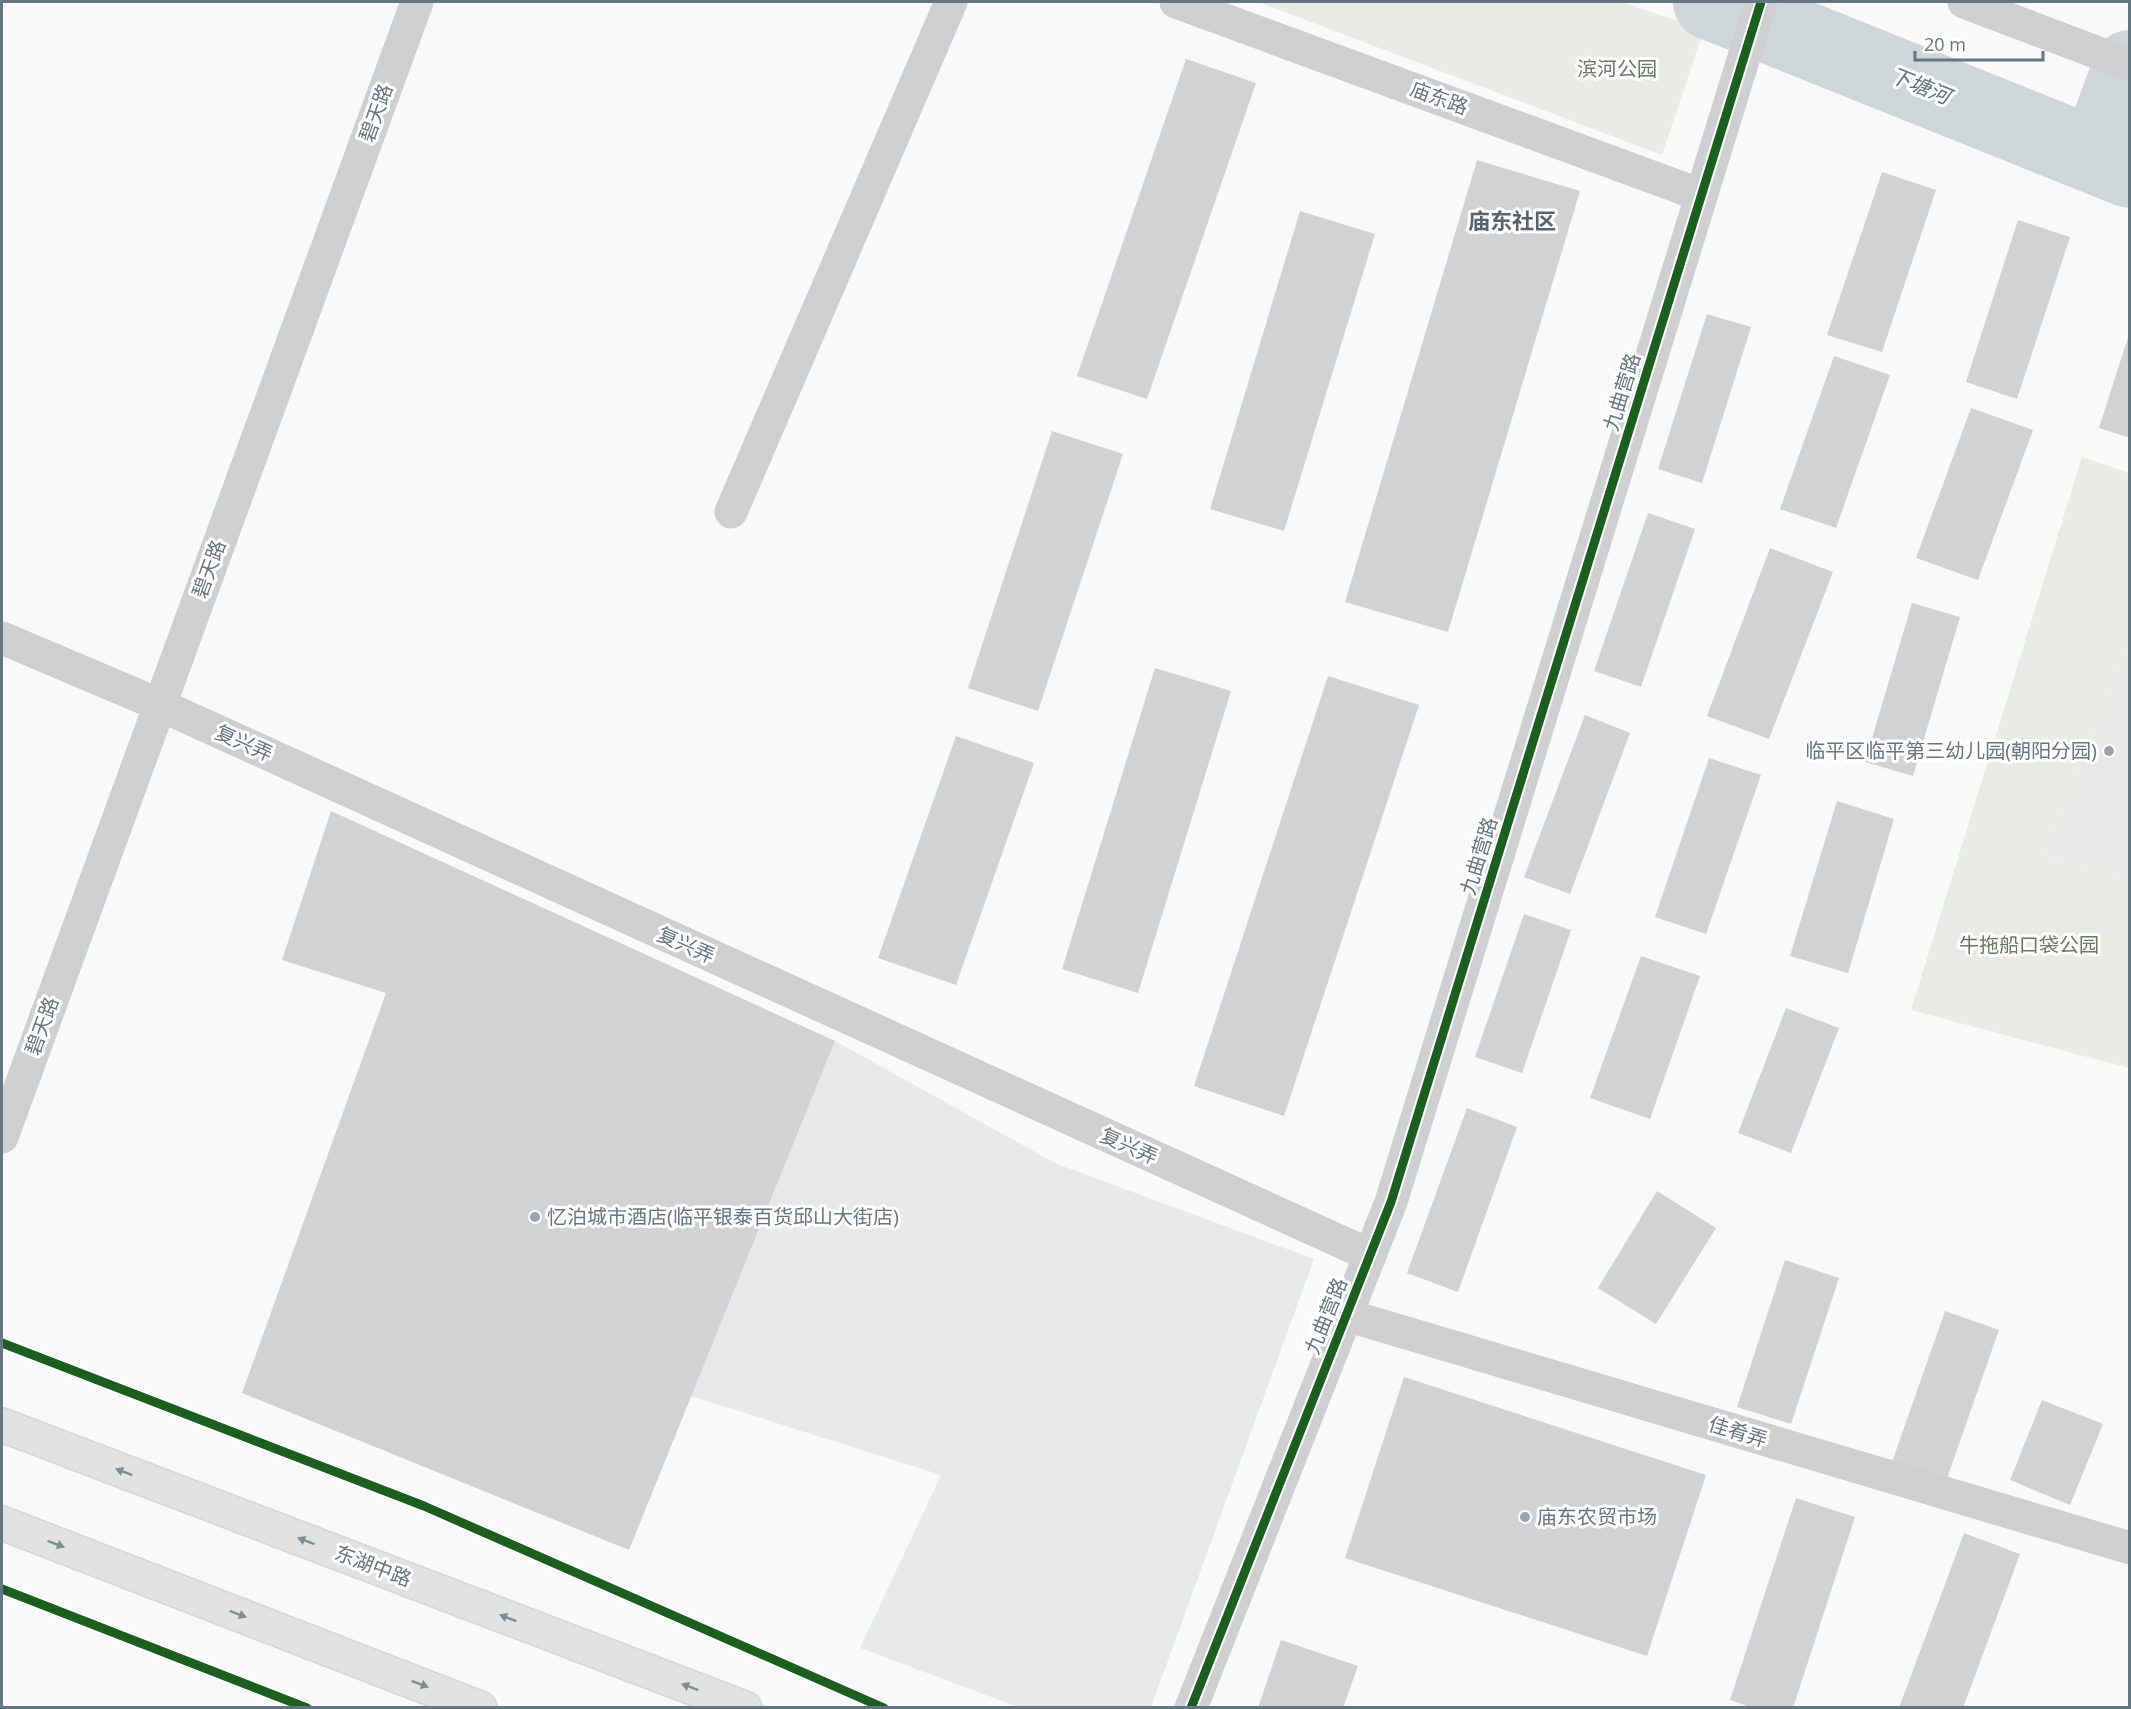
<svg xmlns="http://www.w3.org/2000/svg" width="2131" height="1709" font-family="'Open Sans','Noto Sans SC',sans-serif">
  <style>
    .built { fill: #e8e9e9 }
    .green { fill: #e8ebe6 }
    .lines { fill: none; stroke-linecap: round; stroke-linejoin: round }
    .river { stroke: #ced6d9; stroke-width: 76 }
    .building { fill: #d0d2d3 }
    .major-casing { stroke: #d5d6d7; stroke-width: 36 }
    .minor { stroke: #cecfd0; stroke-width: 33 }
    .major { stroke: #e1e2e2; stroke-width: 33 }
    .cycleway-casing { stroke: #fff; stroke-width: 13 }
    .cycleway { stroke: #1b5e20; stroke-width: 9 }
    .oneway { fill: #7e8c96 }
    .poi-dot { fill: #99a4ac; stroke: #fff; stroke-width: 2 }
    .labels { text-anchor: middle; stroke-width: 6; stroke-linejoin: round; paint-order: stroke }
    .park-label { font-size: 20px; fill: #687a64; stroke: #fff }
    .street-label { font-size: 20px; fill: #657683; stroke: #fff }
    .poi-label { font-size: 20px; fill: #657683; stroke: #fff; text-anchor: start }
    .water-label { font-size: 21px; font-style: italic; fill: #60757c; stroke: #fff }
    .quarter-label { font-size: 22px; font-weight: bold; fill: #57646e; stroke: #fff }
  </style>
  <rect width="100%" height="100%" fill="#f9f9f9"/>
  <g class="built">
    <path d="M2129,647V876L2046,854Z"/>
    <path d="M835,1041L1057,1164L1314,1259L1151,1707H1018L860,1648L941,1475L691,1396Z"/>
  </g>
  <g class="green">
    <path d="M1258,2H1622L1704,30L1662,155Z"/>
    <path d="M2082,457L2129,473V647L2046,854L2129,876V1068L1911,1010Z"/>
  </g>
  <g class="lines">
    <g class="river">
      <path d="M1711,2L2130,170"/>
      <path d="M2098,156L2130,68"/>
    </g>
  </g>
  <g class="building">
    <path d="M1186,59L1256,83L1147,399L1077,376Z"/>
    <path d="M1477,160L1580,191L1448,632L1345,602Z"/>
    <path d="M1882,172L1936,190L1882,352L1827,335Z"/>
    <path d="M1300,211L1375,234L1284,531L1210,509Z"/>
    <path d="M2018,220L2070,237L2017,399L1966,382Z"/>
    <path d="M1707,314L1751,327L1702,483L1658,469Z"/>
    <path d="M2129,334H2130V438L2099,428Z"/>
    <path d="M1834,356L1890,375L1836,528L1780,509Z"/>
    <path d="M1971,408L2033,430L1978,580L1916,558Z"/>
    <path d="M1052,431L1123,454L1038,711L968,688Z"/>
    <path d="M1648,513L1695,529L1641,687L1594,671Z"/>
    <path d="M1770,548L1833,572L1769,739L1707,716Z"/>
    <path d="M1912,603L1960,617L1913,776L1865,762Z"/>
    <path d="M1155,668L1231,691L1138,993L1062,969Z"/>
    <path d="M1328,676L1419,705L1284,1116L1194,1086Z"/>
    <path d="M1585,715L1630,733L1570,894L1524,877Z"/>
    <path d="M956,736L1034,763L956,985L878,958Z"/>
    <path d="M1709,758L1761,775L1706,934L1655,917Z"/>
    <path d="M1837,801L1894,819L1848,973L1790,956Z"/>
    <path d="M331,811L835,1041L629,1550L242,1393L386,993L282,960Z"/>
    <path d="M1524,914L1571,930L1522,1073L1475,1057Z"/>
    <path d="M1641,956L1700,976L1650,1119L1590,1098Z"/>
    <path d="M1786,1008L1839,1028L1791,1153L1738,1133Z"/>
    <path d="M1467,1108L1517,1127L1458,1292L1407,1273Z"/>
    <path d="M1657,1191L1716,1228L1656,1324L1598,1288Z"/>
    <path d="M1785,1260L1839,1278L1791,1424L1737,1407Z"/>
    <path d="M1945,1311L1999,1330L1945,1484L1891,1465Z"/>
    <path d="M1404,1377L1706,1475L1647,1656L1345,1558Z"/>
    <path d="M2042,1400L2103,1424L2070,1505L2010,1480Z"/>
    <path d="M1796,1498L1855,1517L1793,1708H1753L1730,1700Z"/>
    <path d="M1964,1533L2020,1554L1963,1708H1899Z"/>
    <path d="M1281,1640L1358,1666L1343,1708H1258Z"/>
  </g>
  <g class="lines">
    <g class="major-casing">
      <g id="major">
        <path d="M2,1425L745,1708"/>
        <path d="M2,1523L480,1708"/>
      </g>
    </g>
    <g class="minor">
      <path d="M1176,2L1701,195"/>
      <path d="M1964,2L2130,65"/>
      <path d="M731,512L951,2"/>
      <path d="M2,638L160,705L1370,1255"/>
      <path d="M2,1137L417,2"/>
      <path d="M1346,1315L2130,1548"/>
      <path d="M1191,1708L1391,1202L1761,2"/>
    </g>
    <use href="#major" class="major"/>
    <g class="cycleway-casing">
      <g id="cycleway">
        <path d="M2,1343L424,1506L884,1708"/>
        <path d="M2,1589L307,1708"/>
        <path d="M1191,1708L1391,1202L1761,2"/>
      </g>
    </g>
    <use href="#cycleway" class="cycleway"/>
  </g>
  <defs><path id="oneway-solid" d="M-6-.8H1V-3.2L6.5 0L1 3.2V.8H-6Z" transform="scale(1.5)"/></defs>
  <g class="oneway">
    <use href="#oneway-solid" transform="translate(124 1472) rotate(-159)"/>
    <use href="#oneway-solid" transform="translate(306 1541) rotate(-159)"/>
    <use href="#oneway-solid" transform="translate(56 1544) rotate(21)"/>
    <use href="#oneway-solid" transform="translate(238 1614) rotate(21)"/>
    <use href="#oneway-solid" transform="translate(508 1618) rotate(-159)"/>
    <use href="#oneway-solid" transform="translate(420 1684) rotate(21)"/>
    <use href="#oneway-solid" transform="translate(690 1687) rotate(-159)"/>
  </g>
  <g class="poi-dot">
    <circle cx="2109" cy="751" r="6"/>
    <circle cx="535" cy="1217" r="6"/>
    <circle cx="1525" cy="1517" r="6"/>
  </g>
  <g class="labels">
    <g class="park-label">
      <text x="1617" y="76">滨河公园</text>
      <text x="2029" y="952">牛拖船口袋公园</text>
    </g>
    <g class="street-label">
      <text transform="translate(1439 98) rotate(20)" y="7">庙东路</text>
      <text transform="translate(376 113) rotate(-70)" y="7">碧天路</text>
      <text transform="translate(1622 392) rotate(-73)" y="7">九曲营路</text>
      <text transform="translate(209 569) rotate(-70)" y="7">碧天路</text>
      <text transform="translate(244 743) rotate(24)" y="7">复兴弄</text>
      <text transform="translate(1479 856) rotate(-73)" y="7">九曲营路</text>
      <text transform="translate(686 945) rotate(24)" y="7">复兴弄</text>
      <text transform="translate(42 1026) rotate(-70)" y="7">碧天路</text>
      <text transform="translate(1129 1146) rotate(24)" y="7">复兴弄</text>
      <text transform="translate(1326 1316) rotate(-68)" y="7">九曲营路</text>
      <text transform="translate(1738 1432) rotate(17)" y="7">佳肴弄</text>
      <text transform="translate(373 1566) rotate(21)" y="7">东湖中路</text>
    </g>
    <g class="poi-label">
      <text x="2097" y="758" text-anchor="end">临平区临平第三幼儿园(朝阳分园)</text>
      <text x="547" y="1224">忆泊城市酒店(临平银泰百货邱山大街店)</text>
      <text x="1537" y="1524">庙东农贸市场</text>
    </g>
    <g class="water-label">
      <text transform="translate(1920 86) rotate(22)" y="7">下塘河</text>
    </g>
    <g class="quarter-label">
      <text x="1512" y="229">庙东社区</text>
    </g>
  </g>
  <rect width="2131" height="1709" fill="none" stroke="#657683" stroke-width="6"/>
  <path d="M1915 51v9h128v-9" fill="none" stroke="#657683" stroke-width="3"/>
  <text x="1924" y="51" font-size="18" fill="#657683" stroke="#ffffff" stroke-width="4.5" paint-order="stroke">20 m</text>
</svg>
